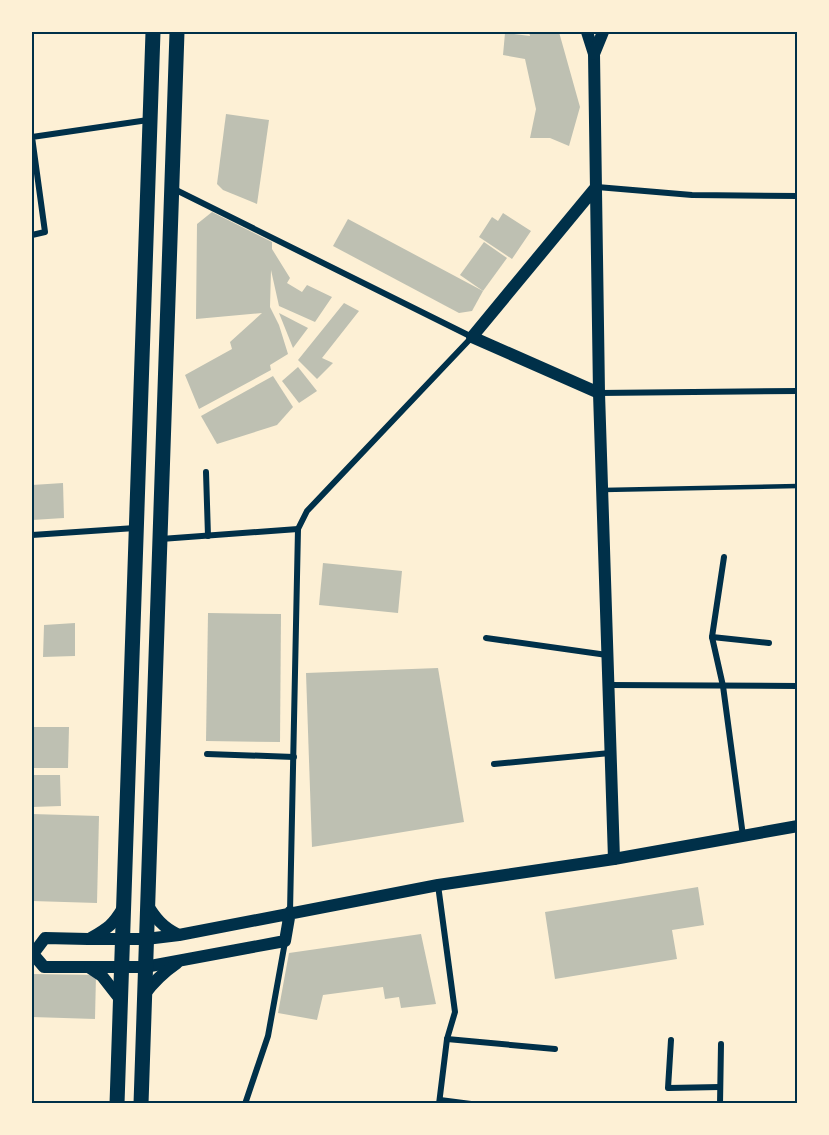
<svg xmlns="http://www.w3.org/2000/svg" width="829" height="1135" font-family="'PT Sans',sans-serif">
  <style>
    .building { fill: #bec0b2 }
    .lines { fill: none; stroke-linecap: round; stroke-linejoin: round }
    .service { stroke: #003049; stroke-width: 4.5 }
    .minor { stroke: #003049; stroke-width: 6 }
    .secondary { stroke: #003049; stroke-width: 12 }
    .primary { stroke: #003049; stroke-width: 15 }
    .neatline { fill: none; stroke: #003049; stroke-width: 2 }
  </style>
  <rect width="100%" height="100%" fill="#fdf0d5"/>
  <g class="building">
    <path d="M529,32H559L580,107L569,146L550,138H530L536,109L525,59L503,55L505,33L530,36Z"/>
    <path d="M226,114L269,120L257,204L223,190L217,184Z"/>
    <path d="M212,212L272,242V249L290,278L287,283L302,292L307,285L332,297L315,322L279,306L271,270L270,307L279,325L288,354L270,365L271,370L199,409L185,375L232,349L230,342L262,313L196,319L197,224Z"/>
    <path d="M503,213L531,231L512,259L479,237L492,217L498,221Z"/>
    <path d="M348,219L483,291L472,311L459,313L333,246Z"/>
    <path d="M484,242L507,258L483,291L460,275Z"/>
    <path d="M344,303L359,311L322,358L333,363L317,379L298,360Z"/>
    <path d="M279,313L308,328L293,348Z"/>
    <path d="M298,367L317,391L299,403L282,381Z"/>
    <path d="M273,376L293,407L277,425L217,444L201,416Z"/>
    <path d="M63,483L64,518L32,520V485Z"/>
    <path d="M323,563L402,571L398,613L319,605Z"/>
    <path d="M208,613L281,614L280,742L206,741Z"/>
    <path d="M75,623V656L43,657L44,625Z"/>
    <path d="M438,668L464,822L312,847L306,673Z"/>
    <path d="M32,727H69L68,768H32Z"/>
    <path d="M32,775H60L61,806L32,807Z"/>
    <path d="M32,814L99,816L97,903L32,901Z"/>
    <path d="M698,887L704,925L672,930L677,959L555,979L545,912Z"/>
    <path d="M421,934L436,1004L401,1008L399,997L385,999L383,987L323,995L317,1020L278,1013L289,953Z"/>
    <path d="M32,974L96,975L95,1019L32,1017Z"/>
  </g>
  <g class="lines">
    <path class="service" d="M603,490L798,486"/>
    <g class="minor">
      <path d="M597,187L692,195L798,196"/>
      <path d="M172,188L472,337L307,511L298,529L290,912"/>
      <path d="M32,235L45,232L32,137L148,120"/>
      <path d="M599,393L798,391"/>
      <path d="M206,472L208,536"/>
      <path d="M32,535L135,528"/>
      <path d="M161,539L298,529"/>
      <path d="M724,557L712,637L723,686L743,836"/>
      <path d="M712,637L769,643"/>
      <path d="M486,638L607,655"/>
      <path d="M609,685L798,686"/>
      <path d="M207,754L294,757"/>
      <path d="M494,764L610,753"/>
      <path d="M438,885L455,1012L447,1039L439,1104"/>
      <path d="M447,1039L555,1049"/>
      <path d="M671,1040L668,1088L720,1087"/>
      <path d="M440,1100L471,1104"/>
      <path d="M245,1104L268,1036L285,942"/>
      <path d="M720,1104L721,1044"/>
    </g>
    <g class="secondary">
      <path d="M587,32L594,54L599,393L472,337L596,187"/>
      <path d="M594,54L603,32"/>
      <path d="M599,393L614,859"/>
      <path d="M147,904C155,918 163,927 177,934"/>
      <path d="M290,912L285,941L145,967H44L33,954L45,938L88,939H146L179,935L438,885L614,859L798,826"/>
      <path d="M91,938C108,928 113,925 123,908"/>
      <path d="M90,968L102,976L120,999"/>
      <path d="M144,995C154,981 164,972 177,963"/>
    </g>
    <g class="primary">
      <path d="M117,1104L153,32"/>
      <path d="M141,1104L177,32"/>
    </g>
  </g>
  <rect width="829" height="1135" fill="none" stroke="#fdf0d5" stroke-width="66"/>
  <rect x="33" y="33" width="763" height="1069" class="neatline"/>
</svg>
